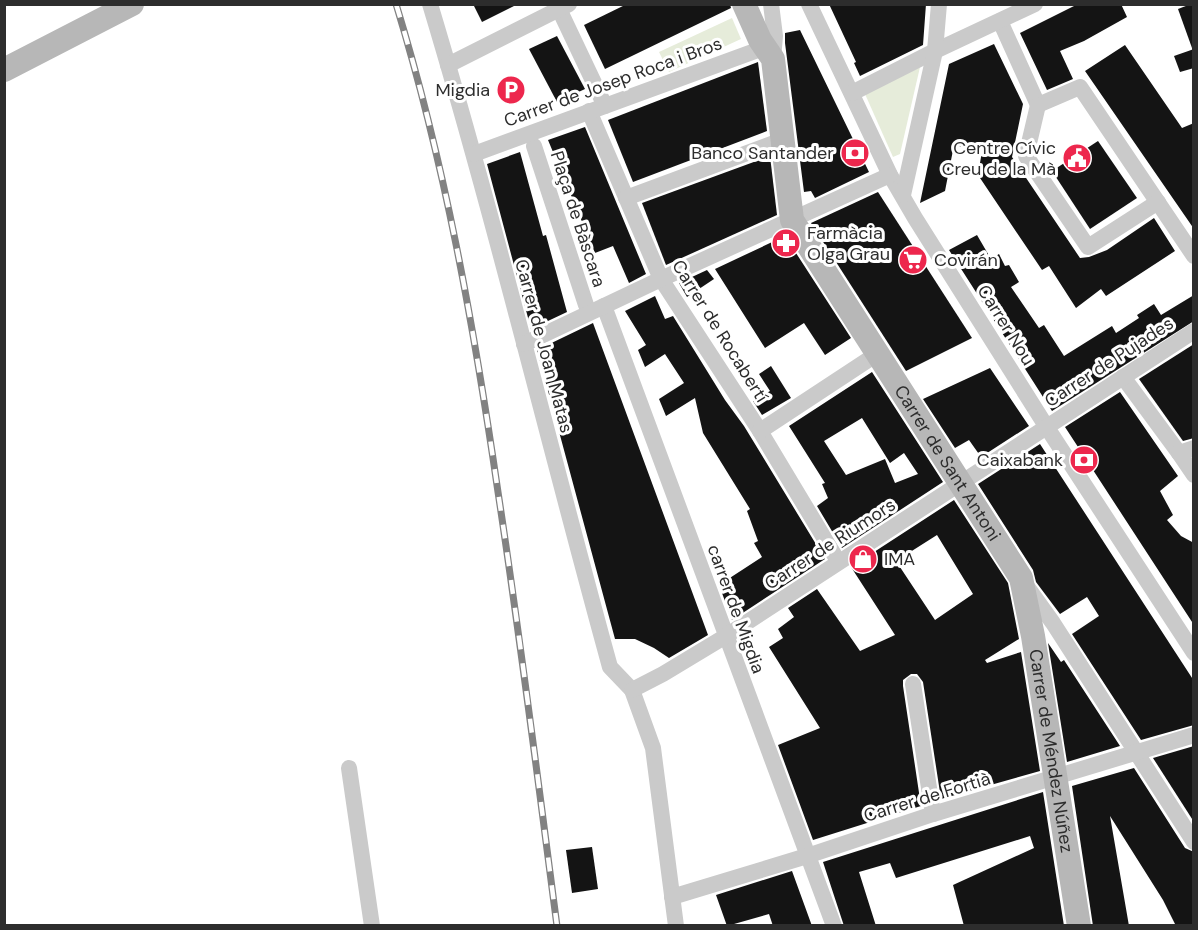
<svg xmlns="http://www.w3.org/2000/svg" width="1198" height="930" font-family="'DM Sans',sans-serif">
  <style>
    .green { fill: #e6ecda }
    .building { fill: #141414; fill-rule: evenodd }
    .lines { fill: none; stroke-linecap: round; stroke-linejoin: round }
    .street { stroke: #cacaca; stroke-width: 16 }
    .secondary { stroke: #b7b7b7; stroke-width: 24 }
    .rail-casing { stroke: #828282; stroke-width: 7 }
    .rail { stroke: #fff; stroke-width: 4.5; stroke-dasharray: 14; stroke-linecap: butt }
    .labels { text-anchor: middle; stroke-width: 6; stroke-linejoin: round; paint-order: stroke }
    .street-label { font-size: 18px; fill: #2d2d2d; stroke: #fff }
    .poi-label { font-size: 18px; fill: #2d2d2d; stroke: #fff; text-anchor: end }
  </style>
  <rect width="100%" height="100%" fill="#fff"/>
  <g class="green">
    <path d="M732,18L741,39L669,72L659,52Z"/>
    <path d="M920,67L900,154L893,157L865,94Z"/>
  </g>
  <g class="building">
    <path d="M473,4H518L482,22Z"/>
    <path d="M627,4H730L731,8L605,69L584,25Z"/>
    <path d="M829,4H926L923,45L860,76L854,63L856,62Z"/>
    <path d="M1078,4H1121L1127,17L1084,41L1060,51L1073,79L1047,90L1020,33Z"/>
    <path d="M1191,4H1194L1192,48L1178,9Z"/>
    <path d="M800,30L869,172L815,198L811,191L804,192L785,43V33Z"/>
    <path d="M557,36L585,89L557,102L529,49Z"/>
    <path d="M994,44L1023,104L1012,157L1080,258L1089,257L1107,250L1154,218L1175,251L1106,296L1101,289L1076,308L1049,266L1042,270L978,175L982,151L954,145L945,191L920,203L949,64Z"/>
    <path d="M1125,45L1182,128L1194,123V229L1085,71Z"/>
    <path d="M1194,49V68L1180,72L1174,56Z"/>
    <path d="M758,62L767,131L633,182L608,120Z"/>
    <path d="M585,127L646,274L629,283L613,246L595,253L548,140Z"/>
    <path d="M1098,141L1137,198L1090,229L1052,171Z"/>
    <path d="M520,152L543,236L546,235L567,312L531,329L487,164Z"/>
    <path d="M770,156L777,215L666,265L642,203Z"/>
    <path d="M878,192L972,338L906,371L811,223Z"/>
    <path d="M977,235L991,259L999,254L1005,266L1009,265L1019,282L1011,287L1039,328L1044,325L1064,356L1112,326L1116,333L1139,318L1137,315L1154,304L1161,315L1194,295V321L1052,411L949,250Z"/>
    <path d="M785,236L851,338L825,355L804,323L765,348L715,269Z"/>
    <path d="M707,270L714,279L687,297L679,283Z"/>
    <path d="M655,296L665,319L673,316L725,400L744,426L825,559L732,620L719,585L762,557L754,543L758,541L747,511L750,509L703,433L695,398L666,416L659,399L684,383L665,354L645,367L638,350L646,345L625,311Z"/>
    <path d="M593,323L708,635L669,658L654,648L635,639H615L537,350Z"/>
    <path d="M1194,344V438L1183,441L1139,379Z"/>
    <path d="M771,366L791,398L762,415L753,401L770,391L759,374Z"/>
    <path d="M990,368L1029,426L981,457L969,440L955,448L923,399Z"/>
    <path d="M872,372L943,482L842,548L817,506L828,498L822,484L825,483L789,426ZM862,418L890,463L904,453L918,474L895,483L885,459L846,475L824,441Z"/>
    <path d="M1120,392L1178,476L1160,491L1173,515L1167,520L1181,536L1194,543V625L1065,427Z"/>
    <path d="M1040,444L1194,681V725L1141,740L1072,634L1099,616L1087,597L1060,614L1036,582L1033,570L978,484Z"/>
    <path d="M954,500L1008,583L1019,639L985,660L987,663L1021,652L1040,771L941,799L923,682L917,674H911L903,680V686L921,806L813,840L778,745L820,728L769,647L783,638L778,629L794,617L788,608L817,589L860,651L895,635L851,567ZM937,535L973,594L935,620L896,561Z"/>
    <path d="M1048,643L1061,662L1064,660L1120,746L1067,762Z"/>
    <path d="M1194,746V822L1153,758Z"/>
    <path d="M1134,768L1185,848L1194,852V926H1176L1163,900L1110,816L1129,926H1093L1072,786Z"/>
    <path d="M1043,792L1064,926H964L953,885L1034,848L1030,836L896,878L890,863L859,872L876,926H844L823,862Z"/>
    <path d="M592,847L598,889L572,893L566,850Z"/>
    <path d="M792,871L812,926H773L769,914L727,926L716,895Z"/>
  </g>
  <g class="lines">
    <g class="street">
      <path d="M430,4C496,223 549,446 610,667L632,690L653,748L676,926"/>
      <path d="M771,4L775,36L773,59"/>
      <path d="M809,4L890,175L915,218L1046,426L1194,653"/>
      <path d="M559,9L605,106"/>
      <path d="M1000,21L1038,105"/>
      <path d="M448,65L569,4"/>
      <path d="M852,93L935,51L1035,4"/>
      <path d="M1038,105L1080,87L1194,256"/>
      <path d="M1038,105L1026,156L1088,247L1158,202"/>
      <path d="M589,111L661,279L760,431L838,561"/>
      <path d="M534,146L586,305"/>
      <path d="M474,154L766,47"/>
      <path d="M903,195L935,51L939,4"/>
      <path d="M626,198L782,140"/>
      <path d="M604,306L834,926"/>
      <path d="M524,344L661,279L890,175"/>
      <path d="M1123,377L1179,453"/>
      <path d="M760,431L877,354"/>
      <path d="M1194,448L1179,453L1194,475"/>
      <path d="M1025,584L1053,623L1194,842"/>
      <path d="M913,684L933,814"/>
      <path d="M632,690L663,674L726,636L1194,331"/>
      <path d="M349,768L372,926"/>
      <path d="M672,897L807,856L933,814L1194,735"/>
    </g>
    <g class="secondary">
      <path id="s1" d="M744,4L760,40L773,59L792,220L1021,578L1033,636L1079,926"/>
      <path d="M4,70L132,4"/>
    </g>
    <g class="rail-casing">
      <path id="rail" d="M396,4C445,164 474,327 498,492C520,636 538,781 557,926"/>
    </g>
    <use href="#rail" class="rail"/>
  </g>
  <defs>
    <g id="parking-disc" transform="scale(1.5)"><circle r="9.5" fill="#ed274d" stroke="#fff"/><path d="M-3.5-5.5H1a3.5 3.5 0 0 1 0 7H-1V5.5H-3.5ZM-1-3.4V-.6H.8a1.4 1.4 0 0 0 0-2.8Z" fill="#fff"/></g>
    <g id="bank-disc" transform="scale(1.5)"><circle r="9.5" fill="#ed274d" stroke="#fff"/><path d="M-6-4H6V4H-6ZM0-2.3a2.3 2.3 0 1 0 0 4.6a2.3 2.3 0 1 0 0-4.6Z" fill="#fff"/></g>
    <g id="civic-disc" transform="scale(1.5)"><circle r="9.5" fill="#ed274d" stroke="#fff"/><path d="M-.6-6.5H3V-4.5H.6V-3L4-1V1h2V6H-6V1h2V-1L-.6-3ZM-1.2 2.5V6h2.4V2.5Z" fill="#fff"/></g>
    <g id="pharmacy-disc" transform="scale(1.5)"><circle r="9.5" fill="#ed274d" stroke="#fff"/><path d="M-2-6h4v4h4v4h-4v4h-4v-4h-4v-4h4Z" fill="#fff"/></g>
    <g id="supermarket-disc" transform="scale(1.5)"><circle r="9.5" fill="#ed274d" stroke="#fff"/><path d="M-6-5.5h2.5l.6 2H6L4.5 2H-2.5L-4.4-4H-6ZM-1.5 3.2a1.3 1.3 0 1 0 .1 0ZM3 3.2a1.3 1.3 0 1 0 .1 0Z" fill="#fff"/></g>
    <g id="shop-disc" transform="scale(1.5)"><circle r="9.5" fill="#ed274d" stroke="#fff"/><path d="M-5-2.5h2.3a2.7 3.5 0 0 1 5.4 0H5L5.5 6h-11ZM-1.5-2.5h3a1.5 2.3 0 0 0-3 0Z" fill="#fff"/></g>
  </defs>
  <g fill-rule="evenodd">
    <use href="#parking-disc" x="511" y="90"/>
    <use href="#bank-disc" x="855" y="153"/>
    <use href="#civic-disc" x="1077" y="158"/>
    <use href="#pharmacy-disc" x="786" y="243"/>
    <use href="#supermarket-disc" x="913" y="260"/>
    <use href="#bank-disc" x="1084" y="460"/>
    <use href="#shop-disc" x="863" y="559"/>
  </g>
  <g class="labels">
    <g class="street-label">
      <text transform="translate(613 82) rotate(-20)" y="6">Carrer de Josep Roca i Bros</text>
      <text transform="translate(578 219) rotate(72)" y="6">Plaça de Bàscara</text>
      <text transform="translate(1006 325) rotate(58)" y="6">Carrer Nou</text>
      <text transform="translate(720 331) rotate(58)" y="6">Carrer de Rocabertí</text>
      <text transform="translate(544 346) rotate(75)" y="6">Carrer de Joan Matas</text>
      <text transform="translate(1109 362) rotate(-33)" y="6">Carrer de Pujades</text>
      <text dy="6" stroke="none"><textPath href="#s1" startOffset="513">Carrer de Sant Antoni</textPath></text>
      <text transform="translate(830 544) rotate(-33)" y="6">Carrer de Riumors</text>
      <text transform="translate(736 609) rotate(70)" y="6">carrer de Migdia</text>
      <text dy="6" stroke="none"><textPath href="#s1" startOffset="825">Carrer de Méndez Núñez</textPath></text>
      <text transform="translate(927 797) rotate(-17)" y="6">Carrer de Fortià</text>
    </g>
    <g class="poi-label">
      <text x="490" y="96">Migdia</text>
      <text x="1056" y="154">Centre Cívic<tspan x="1056" dy="21">Creu de la Mà</tspan></text>
      <text x="834" y="159">Banco Santander</text>
      <text x="807" y="239" text-anchor="start">Farmàcia<tspan x="807" dy="21">Olga Grau</tspan></text>
      <text x="934" y="266" text-anchor="start">Covirán</text>
      <text x="1063" y="466">Caixabank</text>
      <text x="884" y="565" text-anchor="start">IMA</text>
    </g>
  </g>
  <rect width="1198" height="930" fill="none" stroke="#2d2d2d" stroke-width="12"/>
</svg>
